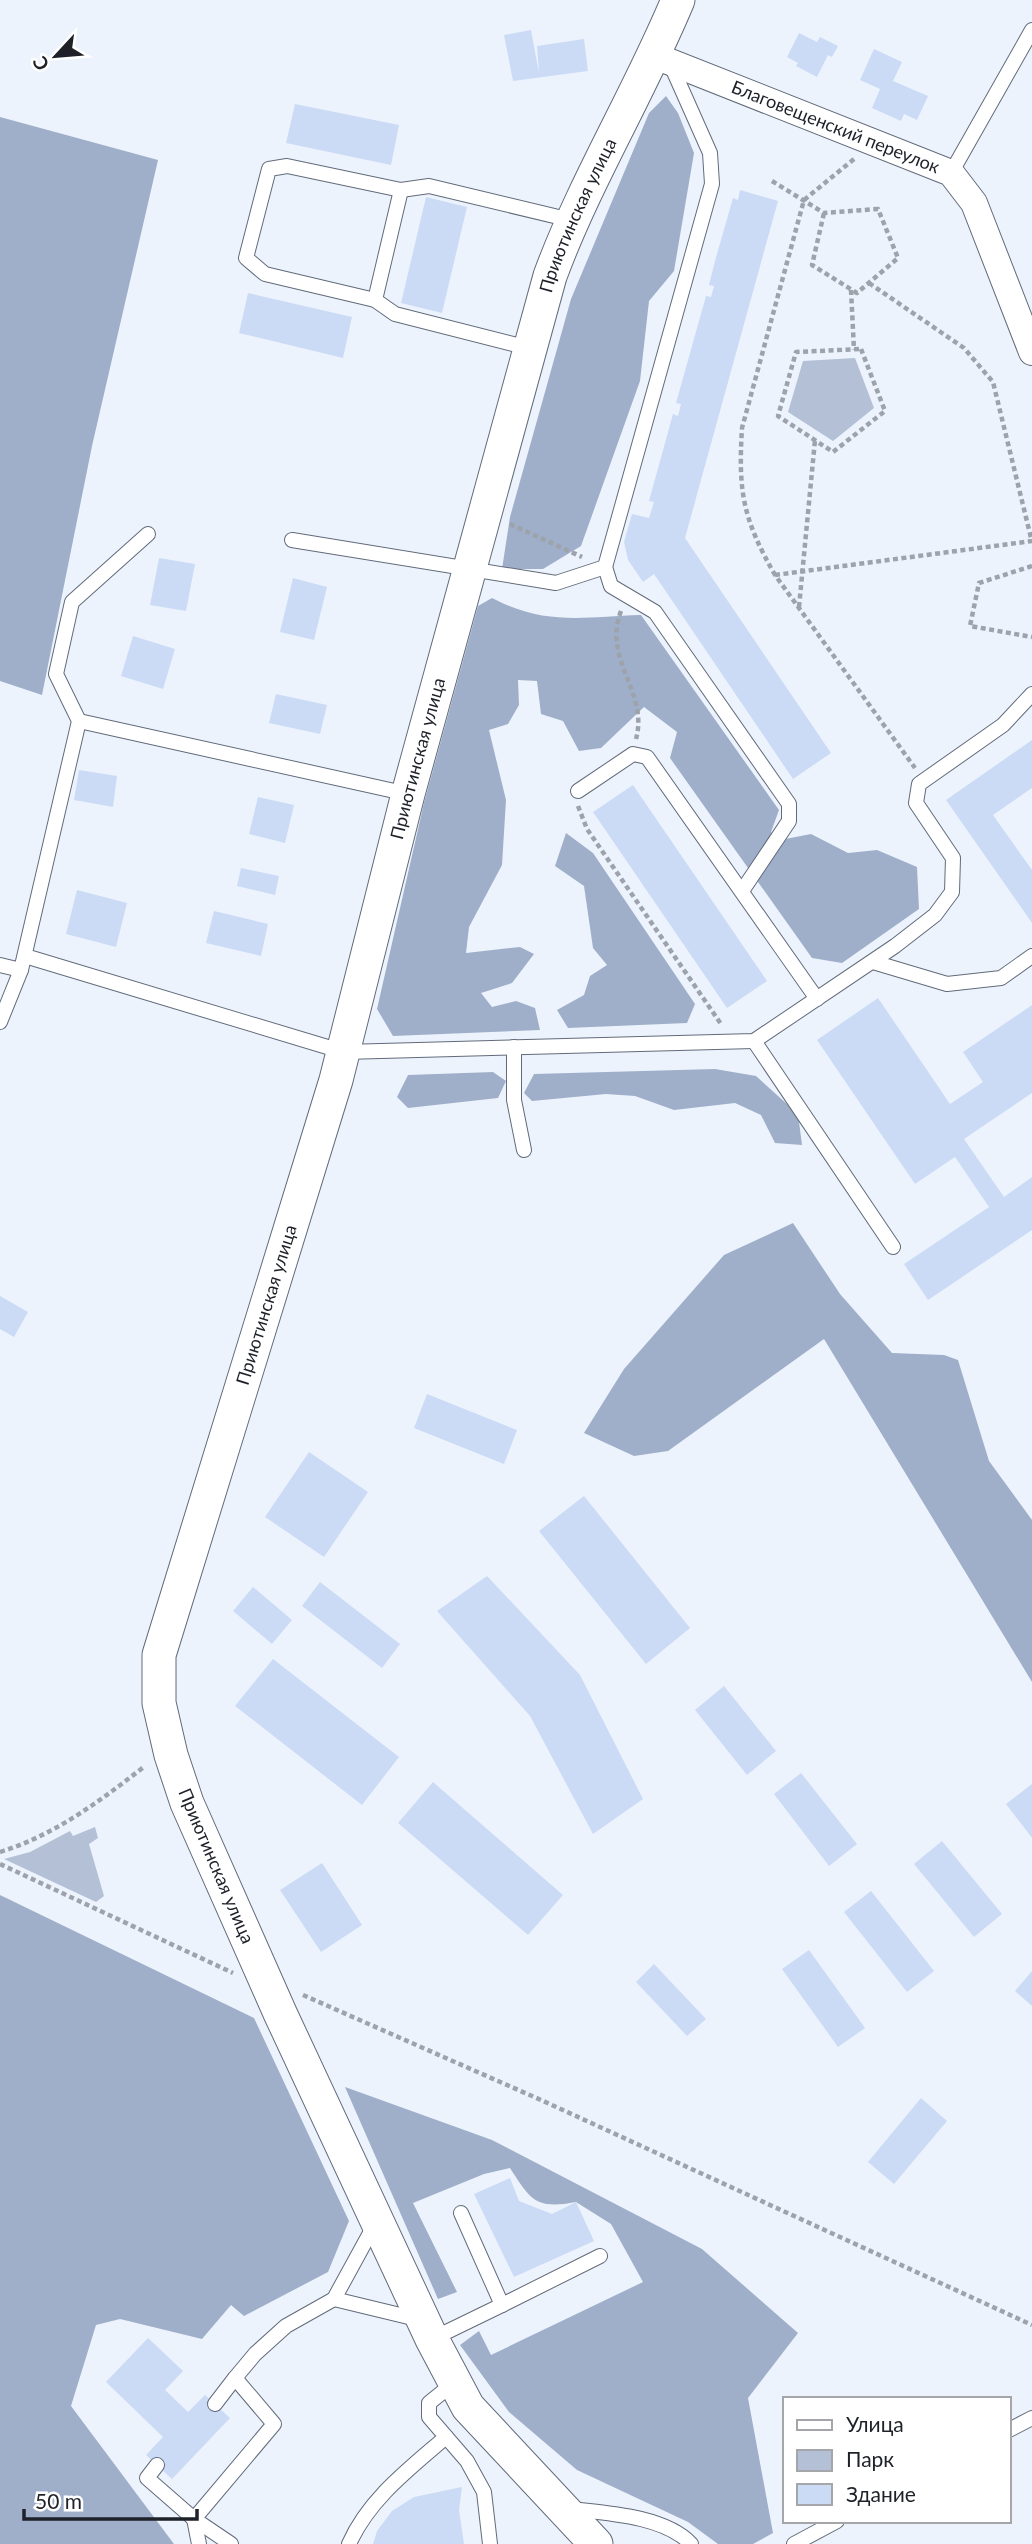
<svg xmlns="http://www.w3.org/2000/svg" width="1032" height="2544" font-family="Lato,sans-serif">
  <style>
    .green { fill: #b3c0d6 }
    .forest { fill: #9fafc9 }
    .building { fill: #cbdbf6 }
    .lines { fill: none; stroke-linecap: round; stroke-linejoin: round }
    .service-casing { stroke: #626b7a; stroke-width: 16 }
    .minor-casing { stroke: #626b7a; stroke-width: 28 }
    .tertiary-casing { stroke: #626b7a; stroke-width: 35 }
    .path { stroke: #9da2ab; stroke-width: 4.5; stroke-dasharray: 5 3.5; stroke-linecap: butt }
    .service { stroke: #fff; stroke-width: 14 }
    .minor { stroke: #fff; stroke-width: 26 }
    .tertiary { stroke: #fff; stroke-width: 33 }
    .labels { text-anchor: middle; stroke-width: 5; stroke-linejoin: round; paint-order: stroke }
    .street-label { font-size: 18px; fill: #1e2128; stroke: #fff }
  </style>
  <rect width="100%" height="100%" fill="#ecf3fd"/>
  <g class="green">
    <path d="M855,358L874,408L833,441L788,412L803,361Z"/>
    <path d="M95,1827L98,1838L89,1844L104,1896L96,1902L4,1859L30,1852L70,1831L73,1836Z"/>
  </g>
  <g class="forest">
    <path d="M666,96L678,113L694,153L674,271L649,301L640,381L581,546L543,569H502L510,517L571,299L649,113Z"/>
    <path d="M0,117L158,160L92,446L42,695L0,681Z"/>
    <path d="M492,598C545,626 583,617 641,615L779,810L771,832L775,841L811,834L848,853L877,850L917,867L919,909L842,963L812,958L670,758L677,732L644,707L601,748L579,751L563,721L541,714L537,681L518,680L519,705L508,724L489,730L506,800L502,865L469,927L466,953L520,947L534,954L512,983L481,993L492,1007L516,1001L535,1008L540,1030L393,1036L377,1009L424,803L478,606Z"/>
    <path d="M566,833L593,853L695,1004L687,1023L568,1028L557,1010L584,995L590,976L607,965L593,948L584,886L555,866Z"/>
    <path d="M715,1069L756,1076L798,1114L802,1145L775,1143L761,1115L735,1103L674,1110L635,1096L606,1094L532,1101L524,1093L534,1074Z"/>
    <path d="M493,1072L506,1081L498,1098L408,1108L397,1097L408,1075Z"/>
    <path d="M793,1223L840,1294L892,1353L944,1355L958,1360L989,1461L1032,1520V1682L824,1339L668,1451L634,1456L584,1433L624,1369L724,1255Z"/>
    <path d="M0,1895L254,2018L349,2221L328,2272L244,2316L231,2305L202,2339L120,2319L96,2325L71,2406L174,2544H0Z"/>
    <path d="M345,2087L492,2140L702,2249L798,2333L748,2398L773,2533L753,2544H718L688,2522L577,2470L509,2412L460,2345L479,2331L491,2355L643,2282L611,2224L576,2202C535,2210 530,2199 510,2168L484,2174L413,2203L457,2292L438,2299Z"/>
  </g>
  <g class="building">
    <path d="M531,30L539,73L537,46L584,39L588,71L513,81L504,35Z"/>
    <path d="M799,33L817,42L820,37L838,46L832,57L828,55L817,77L796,66L798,63L787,57Z"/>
    <path d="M874,49L902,62L893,81L928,96L917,120L904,114L901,121L872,108L880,89L860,80Z"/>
    <path d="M295,104L399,125L391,165L286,143Z"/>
    <path d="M740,190L778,201L685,538L831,753L793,779L654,574L643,582L628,560L624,542L632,514L649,518L654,502L649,501L673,414L678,416L681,404L676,403L706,296L711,297L714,286L709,285L715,261L733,198L738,200Z"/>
    <path d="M426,197L467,207L442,313L401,303Z"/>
    <path d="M248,293L352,317L343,358L239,333Z"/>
    <path d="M159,558L195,564L186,611L150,605Z"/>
    <path d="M293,578L327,587L314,640L280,632Z"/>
    <path d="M133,636L175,649L163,689L121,676Z"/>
    <path d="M276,694L327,705L320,734L269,723Z"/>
    <path d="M1032,740V788L993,815L1032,870V923L946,800Z"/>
    <path d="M79,770L117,776L113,807L74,800Z"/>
    <path d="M633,785L767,981L727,1008L593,812Z"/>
    <path d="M258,797L294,805L285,843L249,834Z"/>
    <path d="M241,868L279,876L275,895L237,886Z"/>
    <path d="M77,890L127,903L116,947L66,934Z"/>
    <path d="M214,911L268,924L261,956L206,943Z"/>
    <path d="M878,998L950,1104L983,1082L963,1052L1032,1005V1093L964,1139L1004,1197L1032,1177V1230L928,1300L904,1264L989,1207L955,1157L915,1184L817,1040Z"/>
    <path d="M0,1296L28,1312L14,1337L0,1329Z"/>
    <path d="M427,1394L517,1430L504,1464L414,1428Z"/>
    <path d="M309,1452L368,1492L324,1557L265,1517Z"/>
    <path d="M584,1496L690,1628L646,1664L539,1531Z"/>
    <path d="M487,1576L580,1675L643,1799L593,1834L530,1716L437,1611Z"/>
    <path d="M320,1582L400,1644L382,1668L302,1606Z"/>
    <path d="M253,1587L292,1620L272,1644L233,1611Z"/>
    <path d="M273,1659L399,1757L362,1805L235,1706Z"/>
    <path d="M724,1686L776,1751L747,1775L695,1710Z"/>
    <path d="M801,1773L857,1844L829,1866L774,1794Z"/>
    <path d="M433,1782L563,1895L528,1935L398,1823Z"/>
    <path d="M1032,1784V1838L1006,1804Z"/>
    <path d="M942,1841L1002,1914L974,1937L914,1864Z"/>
    <path d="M322,1863L362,1925L321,1952L280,1890Z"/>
    <path d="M871,1891L934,1971L907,1992L844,1912Z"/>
    <path d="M809,1950L865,2028L838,2047L782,1969Z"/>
    <path d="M654,1964L706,2019L687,2036L636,1982Z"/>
    <path d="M1032,1971V2006L1015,1991Z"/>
    <path d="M921,2098L947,2121L894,2184L868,2162Z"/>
    <path d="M510,2178L519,2201L552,2214L576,2202L594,2241L514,2277L474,2194Z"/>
    <path d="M148,2338L183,2371L165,2390L188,2412L205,2395L230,2418L172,2479L146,2455L163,2437L106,2382Z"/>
    <path d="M462,2487L459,2510L464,2544H373L377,2531L392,2511L414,2497Z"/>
  </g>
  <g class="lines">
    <g class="service-casing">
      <g id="service">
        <path d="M951,173L1032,30"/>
        <path d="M375,300L401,190"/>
        <path d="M529,348L395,314L375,300L265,274L246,258L269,169L287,166L401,190L429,186L571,220"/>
        <path d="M292,540L556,583L605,567L712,184L710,153L670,63"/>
        <path d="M605,567L611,586L655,612L789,804V821L742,891"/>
        <path d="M79,721L408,794"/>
        <path d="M578,791L633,754L647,757L817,999"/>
        <path d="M25,956L344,1052L754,1041L895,946L935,915L952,892L953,858L916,803L919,784L1003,725L1032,694"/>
        <path d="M873,962L947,984L1001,978L1032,956"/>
        <path d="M0,965L21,970"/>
        <path d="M0,1022L21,970L79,721L56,674L72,602L148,534"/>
        <path d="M754,1041L893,1247"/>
        <path d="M514,1047V1100L524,1150"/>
        <path d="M334,2299L421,2320"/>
        <path d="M502,2305L600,2256"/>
        <path d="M432,2339L502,2305L461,2213"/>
        <path d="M455,2382L429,2403V2417L467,2461L484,2492L490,2544"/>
        <path d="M215,2404L235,2378"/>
        <path d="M1009,2430L1032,2418"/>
        <path d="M157,2465L147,2478L194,2519L231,2544"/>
        <path d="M570,2509C606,2513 665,2516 691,2544"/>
        <path d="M194,2519L274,2424L235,2378L255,2354L286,2326L334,2299L375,2224"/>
        <path d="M194,2519L199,2544"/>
        <path d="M349,2544C369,2499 409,2469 446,2437"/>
        <path d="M794,2544L837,2521"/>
      </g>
    </g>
    <g class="minor-casing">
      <g id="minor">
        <path id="s1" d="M655,56L951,173L974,203L1032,352"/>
      </g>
    </g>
    <g class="tertiary-casing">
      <g id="tertiary">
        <path id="s2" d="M596,2544L468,2407L432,2339L280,2013L187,1803L171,1755L159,1703V1655L336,1080L408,794L550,276C585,181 639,94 678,0"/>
      </g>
    </g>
    <g class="path">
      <path d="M854,159L804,200L742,428C738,492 743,519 775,575L915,768"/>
      <path d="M772,181L824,213L878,209L898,258L857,293L812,265L824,213"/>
      <path d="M869,283L964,348L993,382L1032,542"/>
      <path d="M851,290L854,350"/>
      <path d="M861,349L885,411L833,452L778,416L796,352Z"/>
      <path d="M510,524L582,557"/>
      <path d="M1032,566L979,583L970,626L1032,637"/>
      <path d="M775,575L1032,541"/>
      <path d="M799,607L815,440"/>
      <path d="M621,611C602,660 649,692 636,739"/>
      <path d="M578,806L587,829L721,1024"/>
      <path d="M0,1852C55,1835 100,1801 145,1766"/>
      <path d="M0,1864L233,1973"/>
      <path d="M303,1995L541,2100L1032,2325"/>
    </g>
    <use href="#service" class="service"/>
    <use href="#minor" class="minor"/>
    <use href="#tertiary" class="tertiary"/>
  </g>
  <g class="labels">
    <g class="street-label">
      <text dy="6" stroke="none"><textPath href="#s1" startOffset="194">Благовещенский переулок</textPath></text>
      <text dy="6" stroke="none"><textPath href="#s2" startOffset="2506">Приютинская улица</textPath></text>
      <text dy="6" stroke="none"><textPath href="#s2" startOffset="1939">Приютинская улица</textPath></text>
      <text dy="6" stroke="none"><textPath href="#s2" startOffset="1372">Приютинская улица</textPath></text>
      <text transform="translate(216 1866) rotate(67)" y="6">Приютинская улица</text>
    </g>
  </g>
  <rect x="783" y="2397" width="228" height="126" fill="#ffffff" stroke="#a5a6a9" stroke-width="2"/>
  <rect x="797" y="2420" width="35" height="10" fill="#ffffff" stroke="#a5a6a9" stroke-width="2"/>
  <text x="846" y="2432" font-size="21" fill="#1e2128">Улица</text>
  <rect x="797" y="2450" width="35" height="21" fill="#b3c0d6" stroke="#a5a6a9" stroke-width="2"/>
  <text x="846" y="2467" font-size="21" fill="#1e2128">Парк</text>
  <rect x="797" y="2484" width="35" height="21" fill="#cbdbf6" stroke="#a5a6a9" stroke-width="2"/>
  <text x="846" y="2502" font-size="21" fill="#1e2128">Здание</text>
  <g transform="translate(56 56) rotate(244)" stroke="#ffffff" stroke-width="5" paint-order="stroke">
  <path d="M0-5L12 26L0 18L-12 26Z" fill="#1e2128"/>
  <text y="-10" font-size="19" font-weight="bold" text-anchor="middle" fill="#1e2128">С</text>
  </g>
  <path d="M24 2509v10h173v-10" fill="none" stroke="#1e2128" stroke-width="3.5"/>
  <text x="35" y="2509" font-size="21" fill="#1e2128" stroke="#ffffff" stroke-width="5" paint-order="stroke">50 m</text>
</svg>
